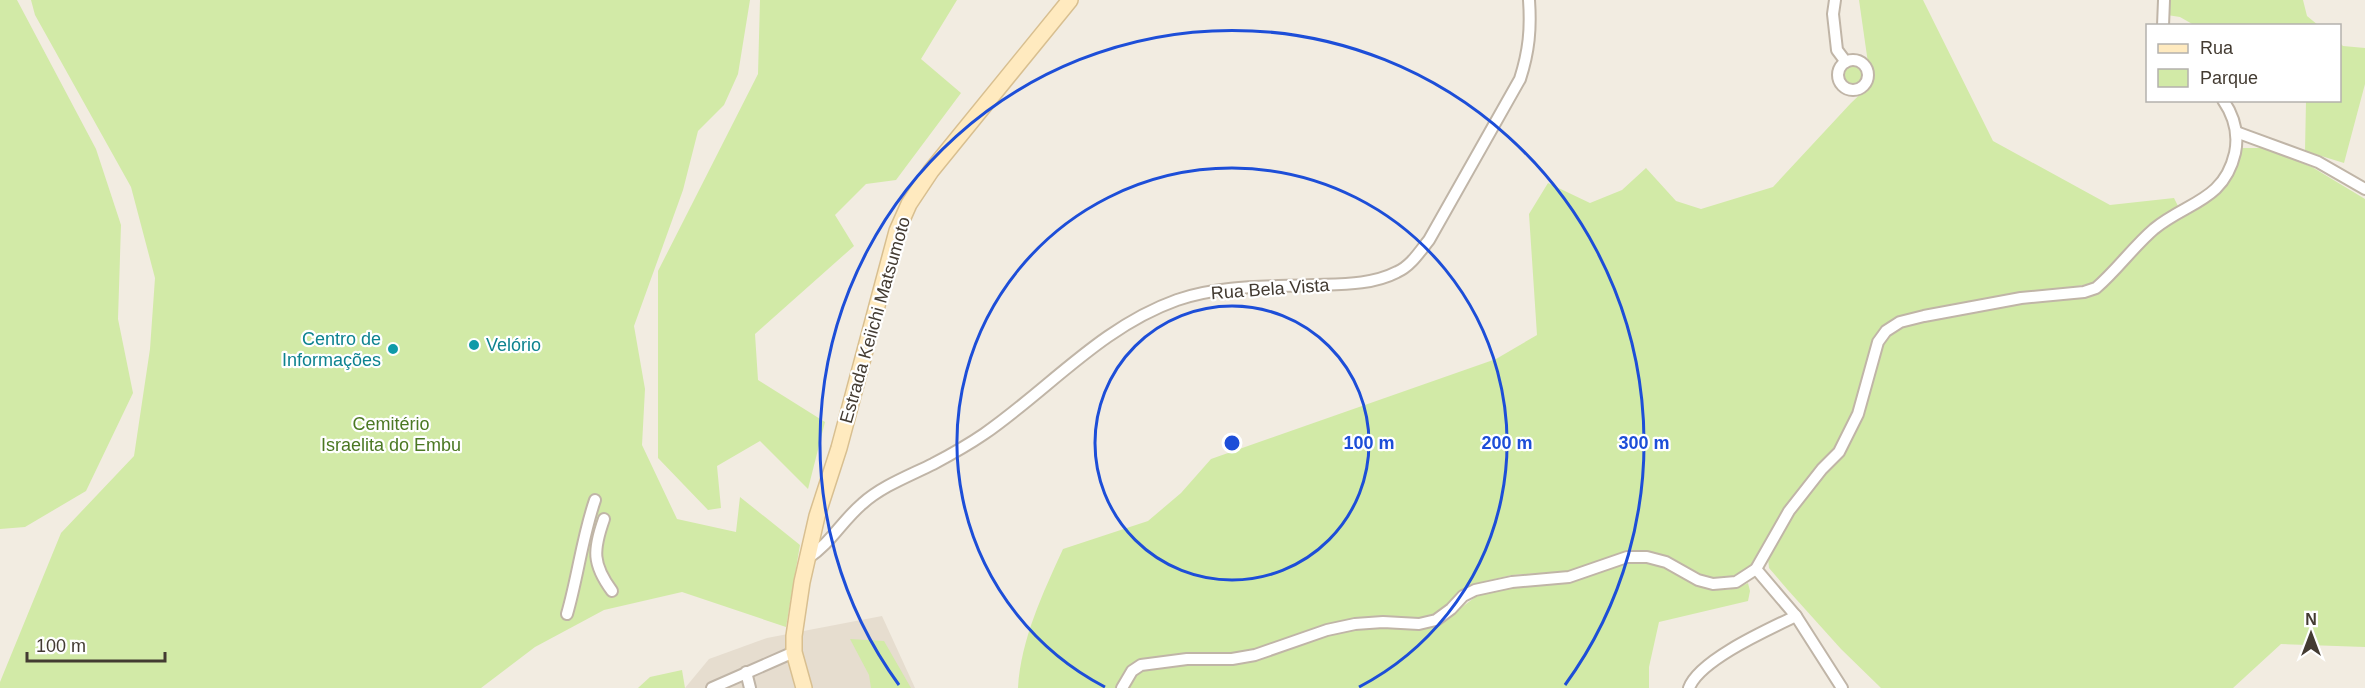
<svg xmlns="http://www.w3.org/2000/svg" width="2365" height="688" font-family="Helvetica,sans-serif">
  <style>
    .residential { fill: #e6ddcf }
    .green { fill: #d2eaa7 }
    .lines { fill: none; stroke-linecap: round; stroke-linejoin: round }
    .minor-casing { stroke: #c0b5a7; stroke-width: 14 }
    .secondary-casing { stroke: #d8bf90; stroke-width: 18 }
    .minor { stroke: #fff; stroke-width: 10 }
    .secondary { stroke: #ffeabf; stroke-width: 15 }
    .ring { fill: none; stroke: #1d4ed8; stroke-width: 3 }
    .culture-dot { fill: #0f9aa8; stroke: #fff; stroke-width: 2 }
    .labels { text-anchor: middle; stroke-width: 4.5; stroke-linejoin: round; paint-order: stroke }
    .street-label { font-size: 18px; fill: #433b32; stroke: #fff }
    .culture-label { font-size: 18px; fill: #0d838f; stroke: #fff; text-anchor: end }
    .park-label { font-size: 18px; fill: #4b7823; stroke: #fff }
    .centre { fill: #1d4ed8; stroke: #fff; stroke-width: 3 }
    .ring-label { font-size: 18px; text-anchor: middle; font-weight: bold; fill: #1d4ed8; stroke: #fff; stroke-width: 4.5; stroke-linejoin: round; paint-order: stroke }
  </style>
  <rect width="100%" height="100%" fill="#f2ece1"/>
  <path class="residential" d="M882,616L915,688H685L709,659L767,638Z"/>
  <g class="green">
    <path d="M0,0H17L96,149L121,225L118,319L133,393L86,491L25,527L0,529Z"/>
    <path d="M31,0H750L738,74L724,105L698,131L683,190L634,326L645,389L642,445L677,519L736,532L740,497L800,545L786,627L682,592L604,610L535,647L481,688H0V682L61,533L134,456L150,349L155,278L131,187L35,15Z"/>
    <path d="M760,0H957L921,59L961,93L896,180L866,184L835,215L854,246L755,334L758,380L825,422L808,489L760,441L717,466L721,508L708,510L658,458V271L758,74Z"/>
    <path d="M1859,0H1923L1993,141L2110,205L2174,198L2179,208L2153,223L2093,283L2058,290L2020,293L1923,310L1898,317L1882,327L1873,340L1852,412L1834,448L1784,508L1750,566L1733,576L1714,578L1700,574L1668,556L1647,551H1626L1568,571L1512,575L1473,584L1459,592L1447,605L1433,614L1419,618L1383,616L1354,618L1325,624L1254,649L1231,653H1187L1139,659L1127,667L1116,688H1018C1021,639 1043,593 1063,549L1148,521L1181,493L1211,459L1496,359L1537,335L1529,214L1548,183L1590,203L1622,190L1646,168L1676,201L1701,209L1773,187L1851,103L1871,84Z"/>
    <path d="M2169,0H2303L2307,16L2318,25H2194L2180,17L2167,15Z"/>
    <path d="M2340,43L2343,46L2365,48V84L2344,163L2305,151L2306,101L2340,100Z"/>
    <circle cx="1854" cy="74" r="10"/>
    <path d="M2241,148H2264L2312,167L2365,199V647L2281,644L2233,688H1881L1841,649L1787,589L1769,568L1768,558L1793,514L1842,455L1853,436L1862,416L1883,344L1890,334L1902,327L1925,320L2021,303L2085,296L2098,292L2159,231L2218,194L2231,180Z"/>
    <path d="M1628,563C1641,563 1653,563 1665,568C1696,583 1713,600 1748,583L1750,591L1748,601L1659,622L1649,667V688H1129L1136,676L1143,670L1187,665H1233L1257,661L1328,636L1356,630L1383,628L1420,630L1438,625L1478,595L1513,588L1571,583Z"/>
    <path d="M850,639L884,641L911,688H871L869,675Z"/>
    <path d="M682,670L685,688H638L650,677Z"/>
  </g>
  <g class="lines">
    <g class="minor-casing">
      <g id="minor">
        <path d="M1835,0L1833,14L1837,50L1846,62"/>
        <path d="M2163,26L2164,0"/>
        <circle cx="1853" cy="75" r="15"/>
        <path d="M2236,132L2318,162L2365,189"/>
        <path d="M604,519C593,550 592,564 612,591"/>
        <path d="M808,558C830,544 842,521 862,504C882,486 909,476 933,464C950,455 968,445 984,434C1049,389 1101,327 1177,300C1220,285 1268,287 1313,285C1341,284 1372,285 1397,272C1411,266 1420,251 1429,240L1520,79C1529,51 1531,29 1529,0"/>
        <path d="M1756,569L1796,616"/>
        <path d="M567,614C578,576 582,538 595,500"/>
        <path d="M746,672L750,688"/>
        <path d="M712,688L794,652"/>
        <path d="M1122,688L1132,671L1141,665L1187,659H1232L1255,655L1327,630L1355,624L1383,622L1419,624L1436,620L1451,609L1463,596L1475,590L1512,582L1569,577L1627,557H1647L1666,562L1698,580L1713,584L1736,582L1756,569L1789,511L1822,469L1839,452L1858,414L1878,342L1886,331L1900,322L1924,316L2021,298L2084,292L2096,288C2117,270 2133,247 2154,229C2187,202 2224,201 2235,153C2239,134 2234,116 2223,100"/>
        <path d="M1689,688C1699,660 1769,629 1796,616L1842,688"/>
      </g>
    </g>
    <g class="secondary-casing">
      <path id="secondary" d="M804,688L794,652V636L802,582L817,516L839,448L897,231L909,204L931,171L1070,0"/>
    </g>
    <use href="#minor" class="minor"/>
    <use href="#secondary" class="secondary"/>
  </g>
  <g class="ring">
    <circle cx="1232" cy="443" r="137"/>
    <path d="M1105 687A275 275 0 1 1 1359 687"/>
    <path d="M899 685A412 412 0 1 1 1565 685"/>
  </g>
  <g class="culture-dot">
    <circle cx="474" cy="345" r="6"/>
    <circle cx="393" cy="349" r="6"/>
  </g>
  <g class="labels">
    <g class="street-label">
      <text transform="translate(1270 289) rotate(-4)" y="6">Rua Bela Vista</text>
      <text transform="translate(875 320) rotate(-74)" y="6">Estrada Keiichi Matsumoto</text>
    </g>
    <g class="culture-label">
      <text x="381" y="345">Centro de<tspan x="381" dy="21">Informações</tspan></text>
      <text x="486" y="351" text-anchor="start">Velório</text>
    </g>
    <g class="park-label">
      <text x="391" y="430">Cemitério<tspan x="391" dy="21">Israelita do Embu</tspan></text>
    </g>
  </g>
  <circle cx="1232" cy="443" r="9" class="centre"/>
  <g class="ring-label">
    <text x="1369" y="449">100 m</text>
    <text x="1507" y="449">200 m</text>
    <text x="1644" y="449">300 m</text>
  </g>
  <rect x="2146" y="24" width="195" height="78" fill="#ffffff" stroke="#b4b1ad" stroke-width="1.5"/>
  <rect x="2158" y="44" width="30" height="9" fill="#ffeabf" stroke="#b4b1ad" stroke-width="1.5"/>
  <text x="2200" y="54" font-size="18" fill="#433b32">Rua</text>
  <rect x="2158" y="69" width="30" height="18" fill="#d2eaa7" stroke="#b4b1ad" stroke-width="1.5"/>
  <text x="2200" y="84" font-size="18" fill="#433b32">Parque</text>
  <g transform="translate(2311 634)" stroke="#ffffff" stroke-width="4.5" paint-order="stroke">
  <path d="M0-4.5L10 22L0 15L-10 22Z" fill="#433b32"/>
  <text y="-9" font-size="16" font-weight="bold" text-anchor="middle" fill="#433b32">N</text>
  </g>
  <path d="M27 652v9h138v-9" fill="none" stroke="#433b32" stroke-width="3"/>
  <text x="36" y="652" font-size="18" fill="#433b32" stroke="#ffffff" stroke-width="4.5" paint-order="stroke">100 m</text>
</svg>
